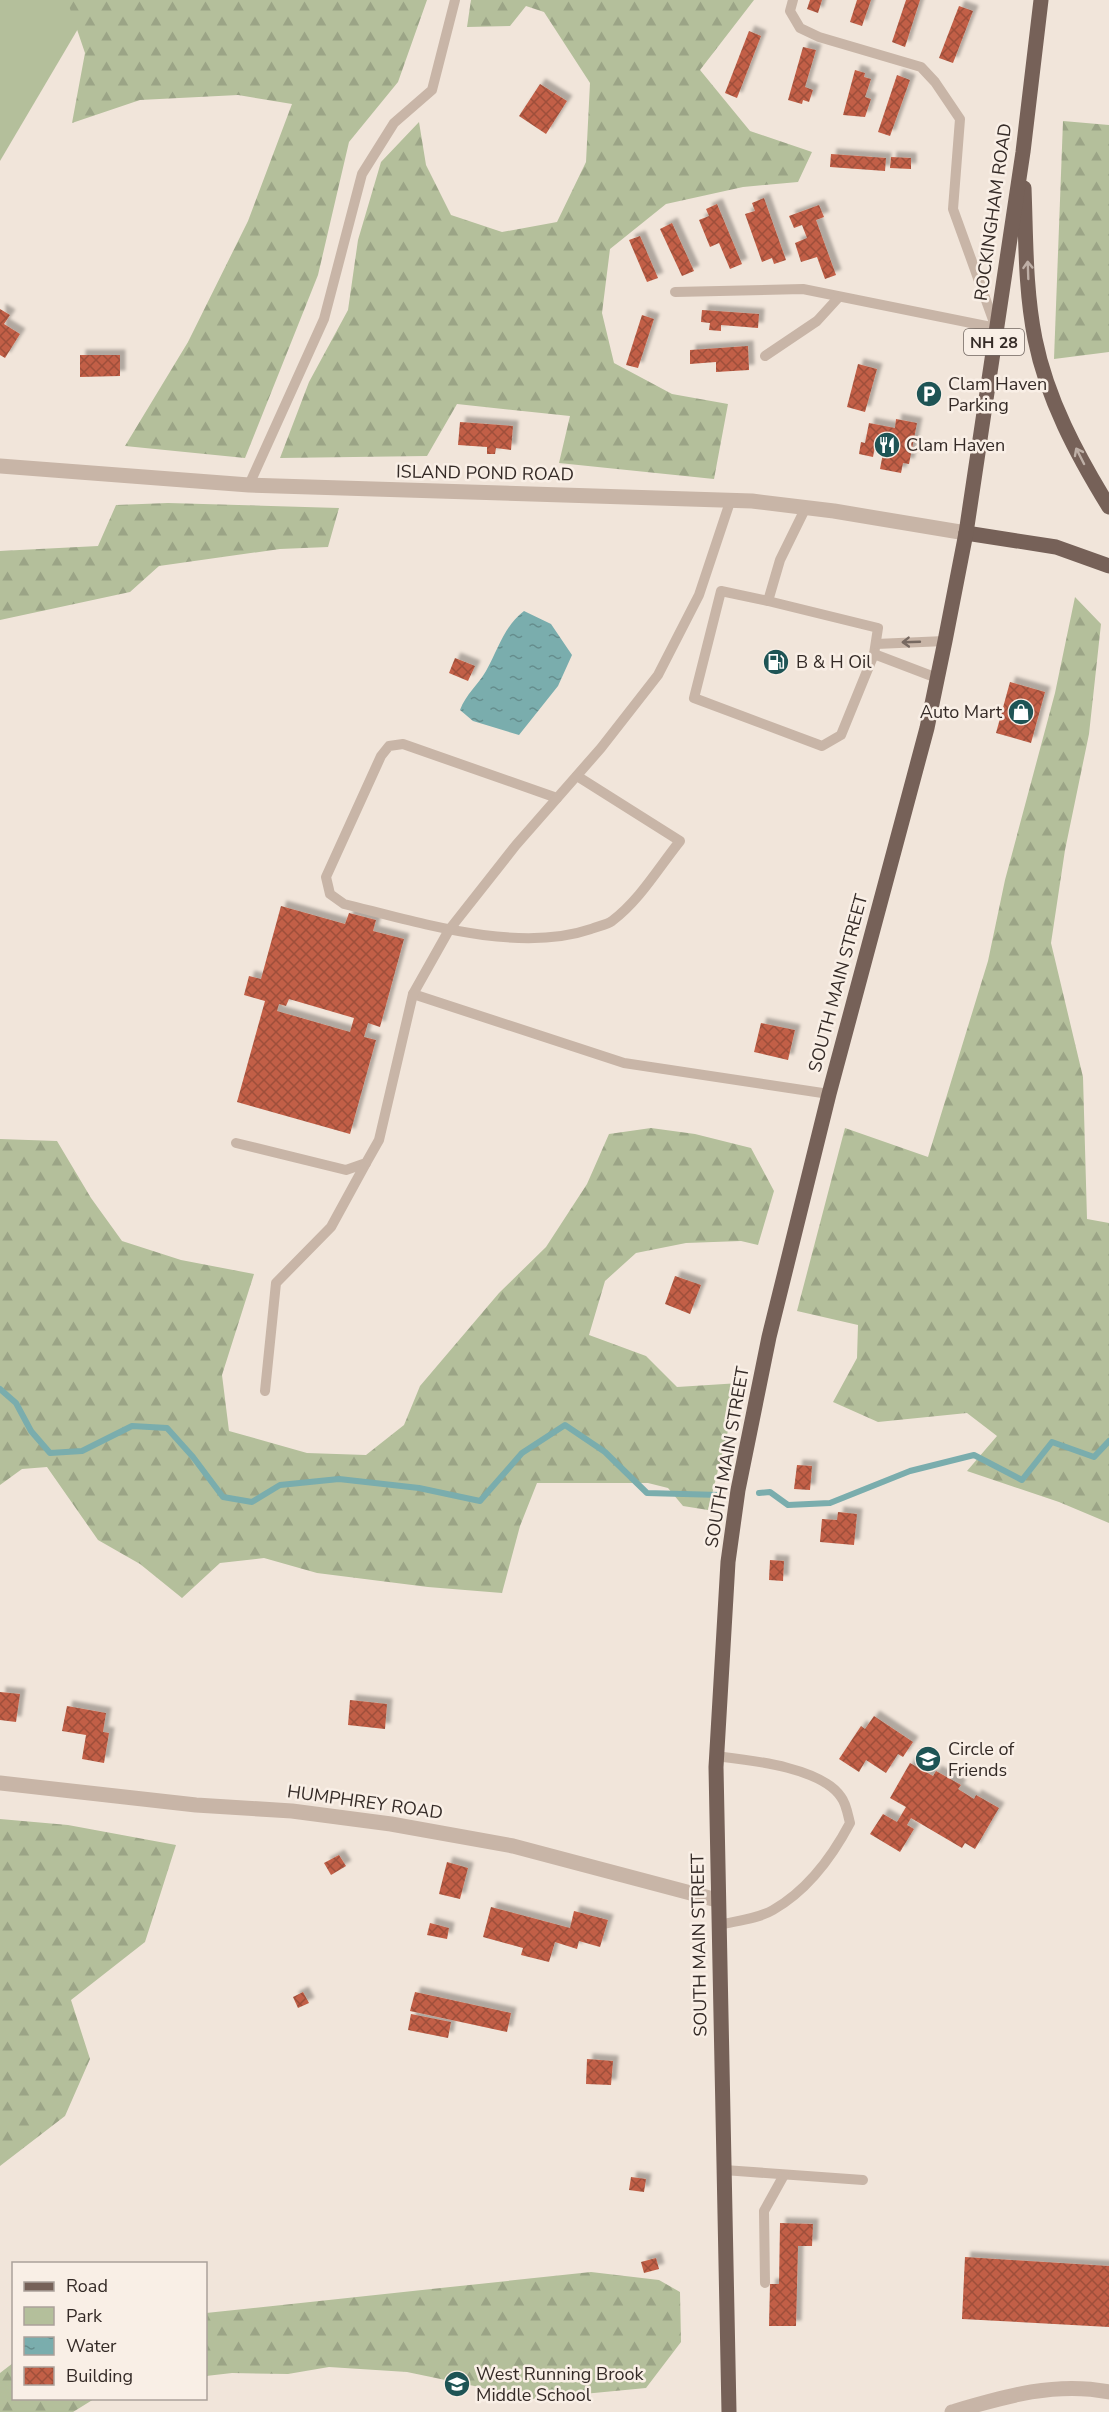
<svg xmlns="http://www.w3.org/2000/svg" width="1109" height="2412" font-family="'Nunito Sans',sans-serif">
  <style>
    .green { fill: #b4bf9b }
    .forest { fill: url(#forest-firs) }
    .water { fill: url(#water-ripples) }
    .lines { fill: none; stroke-linecap: round; stroke-linejoin: round }
    .stream { stroke: #7aadad; stroke-width: 6 }
    .building { fill: url(#building-cross-hatch); fill-rule: evenodd; filter: url(#shadow) }
    .service { stroke: #c8b5a7; stroke-width: 10 }
    .minor { stroke: #c8b5a7; stroke-width: 15 }
    .tertiary { stroke: #c8b5a7; stroke-width: 15 }
    .primary { stroke: #766158; stroke-width: 15 }
    .oneway { stroke: #beafa6 }
    .oneway2 { stroke: #776961 }
    .labels { text-anchor: middle; stroke-width: 5; stroke-linejoin: round; paint-order: stroke }
    .shield { fill: #f9efe6; stroke: #706660; stroke-width: 1.5 }
    .shield-label { font-size: 16px; font-weight: bold; fill: #352b27 }
    .street-label { font-size: 18px; fill: #352b27; stroke: #f9efe6 }
    .poi-label { font-size: 18px; fill: #352b27; stroke: #f9efe6; text-anchor: start }
  </style>
  <defs>
    <pattern id="forest-firs" width="22" height="20" patternUnits="userSpaceOnUse" patternTransform="scale(1.5)"><rect width="22" height="20" fill="#b4bf9b"/><path d="M5 1l3.5 6h-7zM16 11l3.5 6h-7z" fill="#9ba486"/></pattern>
    <pattern id="water-ripples" width="26" height="14" patternUnits="userSpaceOnUse" patternTransform="scale(1.5)"><rect width="26" height="14" fill="#7aadad"/><path d="M2 4q2-2 4 0t4 0M15 11q2-2 4 0t4 0" fill="none" stroke="#658d8d"/></pattern>
    <pattern id="building-cross-hatch" width="8" height="8" patternUnits="userSpaceOnUse" patternTransform="scale(1.5)"><rect width="8" height="8" fill="#c25f46"/><path d="M0 0l8 8M0 8l8-8" fill="none" stroke="#9e4f3a"/></pattern>
    <filter id="shadow"><feDropShadow dx="5.5" dy="-5.5" stdDeviation="1.5" flood-color="#0004"/></filter>
  </defs>
  <rect width="100%" height="100%" fill="#f1e5da"/>
  <path class="green" d="M0,0H95L0,161Z"/>
  <g class="forest">
    <path d="M67,0H427L398,82L349,142L318,275L245,458L125,446L188,342L248,221L292,104L238,95L140,100L72,123L85,53Z"/>
    <path d="M471,0H754L700,70L750,131L812,152L798,182L743,187L666,204L610,249L602,313L614,363L672,394L728,404L714,479L559,463L570,416L457,404L427,456L280,458L309,382L348,310L358,240L381,162L419,122L426,165L451,215L502,232L557,222L586,162L590,83L544,12L526,6L510,26L467,27Z"/>
    <path d="M1063,121L1109,125V352L1054,359Z"/>
    <path d="M168,503L339,508L328,547L280,549L159,566L130,592L0,620V551L98,546L116,505Z"/>
    <path d="M1075,597L1101,624L1089,734L1065,850L1051,943L1083,1077L1087,1219L1109,1223V1523L1059,1502L967,1471L997,1436L967,1413L878,1422L833,1402L857,1358L858,1325L797,1311L845,1128L928,1157L988,961L1005,880L1055,693Z"/>
    <path d="M651,1128L695,1134L751,1148L774,1191L758,1245L741,1241L686,1243L636,1253L605,1281L589,1335L646,1356L677,1387L740,1383L708,1510L683,1506L668,1488L648,1483H537L520,1526L502,1593L428,1587L317,1573L264,1558L220,1563L182,1598L140,1564L98,1540L47,1467L22,1469L0,1485V1139L57,1141L91,1198L122,1241L181,1260L254,1274L222,1375L229,1431L307,1453L366,1455L404,1425L420,1386L499,1293L546,1247L587,1184L609,1134Z"/>
    <path d="M0,1819L68,1825L176,1845L145,1942L71,2000L90,2059L65,2116L0,2166Z"/>
    <path d="M591,2272L659,2280L680,2292L681,2342L646,2388L521,2400L479,2387L407,2372L329,2367L288,2374L232,2373L206,2376V2313Z"/>
    <path d="M13,2363L14,2398L94,2399L73,2412H0V2373Z"/>
  </g>
  <path class="water" d="M524,611L551,624L572,655L558,686L519,735L473,721L460,710C466,694 478,685 486,671C498,650 504,626 524,611Z"/>
  <g class="lines">
    <g class="stream">
      <path d="M0,1389L16,1403L31,1431L50,1453L82,1451L132,1426L167,1428L193,1457L223,1497L252,1502L280,1485L339,1479L419,1488L480,1501L522,1453L565,1425L605,1452L647,1493L720,1495"/>
      <path d="M759,1493L770,1492L788,1505L830,1503L910,1471L974,1455L1022,1480L1052,1442L1094,1457L1109,1441"/>
    </g>
  </g>
  <g class="building">
    <path d="M810,0H822L818,13L807,9Z"/>
    <path d="M857,0H871L862,26L850,22Z"/>
    <path d="M906,0H920L905,47L892,42Z"/>
    <path d="M959,6L973,11L953,63L939,58Z"/>
    <path d="M749,31L761,36L737,98L725,93Z"/>
    <path d="M803,47L816,50L805,87L813,90L809,102L803,100L802,104L788,100Z"/>
    <path d="M855,70L865,73L864,77L871,79L865,97L871,99L865,117L843,115Z"/>
    <path d="M897,75L910,80L890,136L878,132Z"/>
    <path d="M540,84L567,101L546,134L519,116Z"/>
    <path d="M831,154L886,158L885,171L830,167Z"/>
    <path d="M891,157L911,158V169L890,168Z"/>
    <path d="M764,198L786,260L774,264L772,258L762,262L745,214L755,211L752,203Z"/>
    <path d="M717,204L742,264L730,269L719,243L710,247L699,220L709,216L706,209Z"/>
    <path d="M819,205L824,217L816,220L836,275L825,279L817,257L801,262L795,243L807,238L802,225L794,228L789,216Z"/>
    <path d="M672,223L694,271L682,276L660,229Z"/>
    <path d="M640,236L658,278L647,282L629,240Z"/>
    <path d="M0,309L10,315L4,324L20,334L5,358L0,355Z"/>
    <path d="M702,310L759,314L758,328L721,325V331L709,330L710,323L701,322Z"/>
    <path d="M642,315L654,319L638,368L626,365Z"/>
    <path d="M748,346L749,370L716,372V362L690,364V350Z"/>
    <path d="M80,355H120V376L80,377Z"/>
    <path d="M858,364L877,369L865,412L847,407Z"/>
    <path d="M896,419L917,423L909,464L903,463L901,473L880,469L884,448L875,446L873,457L859,454L861,442L865,443L869,423L895,428Z"/>
    <path d="M460,422L513,426L511,450L496,448L495,454H487V447L458,445Z"/>
    <path d="M455,658L475,666L468,681L449,673Z"/>
    <path d="M1010,682L1045,692L1031,743L996,733Z"/>
    <path d="M281,906L345,924L349,913L376,920L373,931L404,939L380,1027L368,1023L364,1037L376,1040L350,1134L237,1102L265,1001L244,995L249,976L261,979ZM289,999L354,1018L350,1032L277,1011L279,1004L286,1006Z"/>
    <path d="M761,1023L795,1030L788,1060L754,1052Z"/>
    <path d="M675,1276L701,1285L690,1314L665,1304Z"/>
    <path d="M797,1465L812,1466L810,1490L794,1489Z"/>
    <path d="M838,1512L857,1514L854,1545L820,1542L822,1519L837,1520Z"/>
    <path d="M770,1560L784,1561L783,1581L769,1580Z"/>
    <path d="M0,1692L20,1694L16,1722L0,1720Z"/>
    <path d="M350,1700L387,1704L385,1729L348,1725Z"/>
    <path d="M67,1706L106,1713L103,1732L109,1733L104,1763L82,1759L86,1735L62,1731Z"/>
    <path d="M874,1716L913,1742L903,1757L898,1754L886,1773L866,1760L859,1772L839,1759L861,1726L865,1729Z"/>
    <path d="M910,1763L933,1776L936,1771L961,1785L958,1789L974,1799L976,1795L999,1808L975,1849L965,1843L962,1848L911,1818L907,1825L914,1829L900,1852L870,1834L883,1814L897,1822L906,1807L890,1798Z"/>
    <path d="M339,1855L346,1866L331,1875L324,1863Z"/>
    <path d="M447,1862L468,1868L460,1899L439,1894Z"/>
    <path d="M491,1907L570,1928L574,1911L608,1920L600,1947L579,1941L577,1949L555,1942L549,1962L521,1955L523,1948L483,1937Z"/>
    <path d="M430,1923L449,1928L447,1939L427,1935Z"/>
    <path d="M303,1992L309,2003L298,2008L293,1997Z"/>
    <path d="M415,1992L511,2013L507,2032L410,2011Z"/>
    <path d="M411,2014L451,2022L448,2038L408,2030Z"/>
    <path d="M587,2059L613,2061L611,2085L586,2084Z"/>
    <path d="M631,2177L646,2179L644,2192L629,2190Z"/>
    <path d="M780,2223L813,2224L812,2246H798L796,2326H769L770,2284H779Z"/>
    <path d="M965,2257L1109,2266V2327L962,2319Z"/>
    <path d="M656,2258L659,2269L644,2273L641,2262Z"/>
  </g>
  <g class="lines">
    <g class="service">
      <path d="M675,292L803,289L996,328L953,209L960,119L935,82L921,67L819,37L800,28L790,11L793,0"/>
      <path d="M765,356L817,321L838,298"/>
      <path d="M249,485L324,319L362,174L394,123L432,90L455,0"/>
      <path d="M768,601L721,591L694,698L822,746L841,735L874,654L878,628L768,601L780,560L806,507"/>
      <path d="M876,644L945,641"/>
      <path d="M874,654L937,678"/>
      <path d="M557,798L403,744L389,746L381,756L326,877L330,894L344,904C417,922 518,954 591,929C598,926 607,925 612,921C640,900 659,867 680,841L577,776"/>
      <path d="M413,994L624,1063L829,1094"/>
      <path d="M236,1143L346,1170L366,1163L379,1140L413,994L449,930L516,845L601,748L658,675L699,595L731,499"/>
      <path d="M265,1391L276,1283L331,1227L366,1163"/>
      <path d="M716,1756C749,1760 821,1767 841,1797C846,1803 848,1815 850,1823C832,1857 808,1890 773,1910C758,1919 735,1921 719,1925"/>
      <path d="M724,2170L863,2180"/>
      <path d="M765,2283L764,2211L784,2175"/>
    </g>
    <g class="minor">
      <path d="M0,1783L196,1805L292,1811L391,1824L513,1846L717,1900"/>
      <path d="M952,2412C1003,2397 1055,2381 1109,2392"/>
    </g>
    <path class="tertiary" d="M0,466L249,485L752,501L834,511L966,533"/>
    <g class="primary">
      <path d="M1024,188C1026,238 1025,289 1035,339C1047,399 1077,455 1109,507"/>
      <path d="M966,533L1056,547L1109,566"/>
      <path d="M729,2412L716,1767L728,1562L738,1490L769,1337L829,1094L927,728L945,641L966,533L1023,152L1041,0"/>
    </g>
  </g>
  <defs><path id="oneway-shaft" d="M-6 0H5M1.5-3L5.5 0L1.5 3" fill="none" stroke-width="1.6" stroke-linecap="round" stroke-linejoin="round" transform="scale(1.5)"/></defs>
  <g class="oneway">
    <use href="#oneway-shaft" transform="translate(1028 270) rotate(-92)"/>
    <use href="#oneway-shaft" transform="translate(1080 456) rotate(-117)"/>
  </g>
  <use class="oneway2" href="#oneway-shaft" transform="translate(911 642) rotate(178)"/>
  <defs>
    <g id="parking-disc" transform="scale(1.35)"><circle r="9.5" fill="#1e5455" stroke="#f9efe6"/><path d="M-3.5-5.5H1a3.5 3.5 0 0 1 0 7H-1V5.5H-3.5ZM-1-3.4V-.6H.8a1.4 1.4 0 0 0 0-2.8Z" fill="#fff"/></g>
    <g id="restaurant-disc" transform="scale(1.35)"><circle r="9.5" fill="#1e5455" stroke="#f9efe6"/><path d="M-5-6h1v4h1v-4h1v4h1v-4h1v5L-1.5 .5V6h-2V.5L-5-1ZM5-6V6H3V1.5H1.5Q1.5-4 5-6Z" fill="#fff"/></g>
    <g id="fuel-disc" transform="scale(1.35)"><circle r="9.5" fill="#1e5455" stroke="#f9efe6"/><path d="M-5.5-6h7V0h2V4h1.3V-2.5L3-4.5l.8-.8L6-3V5H2.5V1h-1V6h-7ZM-4.2-4.7v3.2H.2V-4.7Z" fill="#fff"/></g>
    <g id="shop-disc" transform="scale(1.35)"><circle r="9.5" fill="#1e5455" stroke="#f9efe6"/><path d="M-5-2.5h2.3a2.7 3.5 0 0 1 5.4 0H5L5.5 6h-11ZM-1.5-2.5h3a1.5 2.3 0 0 0-3 0Z" fill="#fff"/></g>
    <g id="school-disc" transform="scale(1.35)"><circle r="9.5" fill="#1e5455" stroke="#f9efe6"/><path d="M0-5L7-2L0 1L-7-2ZM-4 1L0 2.5L4 1V4Q0 6-4 4Z" fill="#fff"/></g>
  </defs>
  <g fill-rule="evenodd">
    <use href="#parking-disc" x="929" y="394"/>
    <use href="#restaurant-disc" x="887" y="445"/>
    <use href="#fuel-disc" x="776" y="662"/>
    <use href="#shop-disc" x="1021" y="712"/>
    <use href="#school-disc" x="928" y="1759"/>
    <use href="#school-disc" x="457" y="2384"/>
  </g>
  <g class="labels">
    <rect class="shield" x="964" y="329" width="60" height="26" rx="4.5"/>
    <g class="shield-label">
      <text x="994" y="348">NH 28</text>
    </g>
    <g class="street-label">
      <text transform="translate(993 212) rotate(-82)" y="6">ROCKINGHAM ROAD</text>
      <text transform="translate(485 473) rotate(1)" y="6">ISLAND POND ROAD</text>
      <text transform="translate(838 983) rotate(-75)" y="6">SOUTH MAIN STREET</text>
      <text transform="translate(727 1457) rotate(-80)" y="6">SOUTH MAIN STREET</text>
      <text transform="translate(365 1802) rotate(8)" y="6">HUMPHREY ROAD</text>
      <text transform="translate(699 1945) rotate(-91)" y="6">SOUTH MAIN STREET</text>
    </g>
    <g class="poi-label">
      <text x="948" y="390">Clam Haven<tspan x="948" dy="21">Parking</tspan></text>
      <text x="906" y="451">Clam Haven</text>
      <text x="796" y="668">B &amp; H Oil</text>
      <text x="1002" y="718" text-anchor="end">Auto Mart</text>
      <text x="948" y="1755">Circle of<tspan x="948" dy="21">Friends</tspan></text>
      <text x="476" y="2380">West Running Brook<tspan x="476" dy="21">Middle School</tspan></text>
    </g>
  </g>
  <rect x="12" y="2262" width="195" height="138" fill="#f9efe6" stroke="#aba19a" stroke-width="1.5"/>
  <rect x="24" y="2282" width="30" height="9" fill="#766158" stroke="#aba19a" stroke-width="1.5"/>
  <text x="66" y="2292" font-size="18" fill="#352b27">Road</text>
  <rect x="24" y="2307" width="30" height="18" fill="#b4bf9b" stroke="#aba19a" stroke-width="1.5"/>
  <text x="66" y="2322" font-size="18" fill="#352b27">Park</text>
  <rect x="24" y="2337" width="30" height="18" fill="url(#water-ripples)" stroke="#aba19a" stroke-width="1.5"/>
  <text x="66" y="2352" font-size="18" fill="#352b27">Water</text>
  <rect x="24" y="2367" width="30" height="18" fill="url(#building-cross-hatch)" stroke="#aba19a" stroke-width="1.5"/>
  <text x="66" y="2382" font-size="18" fill="#352b27">Building</text>
</svg>
